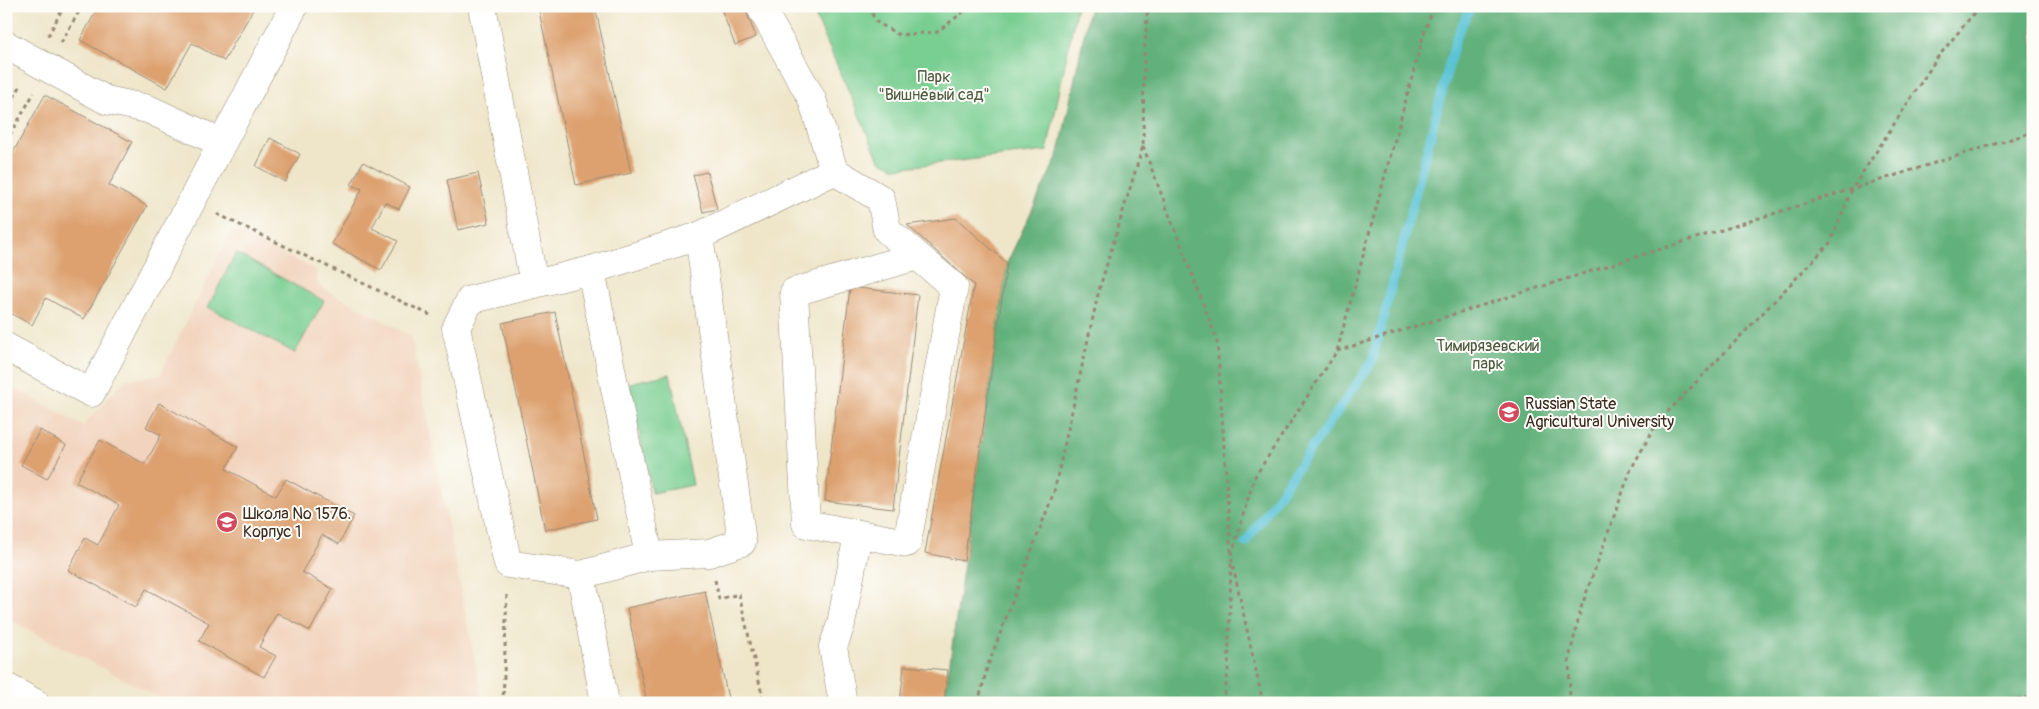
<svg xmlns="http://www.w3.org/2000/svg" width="2039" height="709" font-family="Pangolin,sans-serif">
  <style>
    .built { fill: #f2d4be }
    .green { fill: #79ce92; stroke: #5a7c58 }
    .forest { fill: #62b17c; stroke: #4e6e4d }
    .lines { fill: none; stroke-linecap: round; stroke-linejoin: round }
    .stream { stroke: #5ac3d7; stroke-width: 9 }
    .building { fill: #dda16f }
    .minor-casing { stroke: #958874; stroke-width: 29 }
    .path { stroke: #958874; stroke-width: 3; stroke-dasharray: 4 4; stroke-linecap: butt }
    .minor { stroke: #fff; stroke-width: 28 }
    .labels { text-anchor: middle; stroke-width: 4; stroke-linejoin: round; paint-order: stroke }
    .park-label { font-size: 16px; fill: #4e5b41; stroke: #fdfcf7 }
    .poi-label { font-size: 16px; fill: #3b2a1e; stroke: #fdfcf7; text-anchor: start }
  </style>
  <rect width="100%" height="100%" fill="#fdfcf7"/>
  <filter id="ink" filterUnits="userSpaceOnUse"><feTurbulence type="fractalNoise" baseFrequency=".02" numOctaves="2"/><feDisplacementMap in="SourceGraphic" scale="10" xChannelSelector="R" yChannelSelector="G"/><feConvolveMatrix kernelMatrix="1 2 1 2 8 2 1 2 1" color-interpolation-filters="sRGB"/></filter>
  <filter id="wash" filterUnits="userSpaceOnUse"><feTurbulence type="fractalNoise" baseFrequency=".0096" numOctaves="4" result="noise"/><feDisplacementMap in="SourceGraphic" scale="20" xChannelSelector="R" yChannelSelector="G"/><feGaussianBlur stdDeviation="1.12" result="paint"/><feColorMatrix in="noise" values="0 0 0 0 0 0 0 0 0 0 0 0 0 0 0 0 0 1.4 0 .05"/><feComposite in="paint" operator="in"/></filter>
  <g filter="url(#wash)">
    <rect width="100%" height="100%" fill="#efe6ca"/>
    <path class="built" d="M232,230L316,270L317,285L411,336L483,703H170L6,618V383L83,426L125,380L160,375Z"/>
    <g class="green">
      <path d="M811,6H1077L1047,151L896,168L879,160Z"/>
      <path d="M236,253L324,301L295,353L208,307Z"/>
      <path d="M670,374L693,485L652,493L629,383Z"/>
    </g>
    <path class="forest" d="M1090,6H2033V703H944L1007,263L1059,153Z"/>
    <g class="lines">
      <path class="stream" d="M1245,543L1372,362L1456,38L1471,6"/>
    </g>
    <g id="blocks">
      <g class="building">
        <path d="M99,6H255L224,61L192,43L167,88L80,40Z"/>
        <path d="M538,6H595L631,173L576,185Z"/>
        <path d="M720,6H744L756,37L735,45Z"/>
        <path d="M45,95L132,142L109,185L147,206L84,319L46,298L32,325L6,311V165Z"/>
        <path d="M270,138L300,154L285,182L256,166Z"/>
        <path d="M363,162L410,187L399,209L385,202L372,228L398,241L381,270L332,244L362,189L351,185Z"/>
        <path d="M707,172L717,209L703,212L693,175Z"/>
        <path d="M478,173L489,223L458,230L447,180Z"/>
        <path d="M956,218L1007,263L964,561L925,553L974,285L907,225Z"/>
        <path d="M850,287L918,295L893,509L825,501Z"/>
        <path d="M555,312L597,519L545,530L502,323Z"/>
        <path d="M159,403L238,447L226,469L276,496L286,479L354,516L339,544L322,535L302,572L333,589L310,631L277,613L259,647L276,656L264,677L199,641L209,623L146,589L136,607L68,570L85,538L98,545L119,505L76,482L100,440L145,464L161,435L146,427Z"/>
        <path d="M40,430L66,445L47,479L21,465Z"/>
        <path d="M705,591L729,703H647L627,608Z"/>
        <path d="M904,666L948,670L944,703H900Z"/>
      </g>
    </g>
  </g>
  <g filter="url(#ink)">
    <use href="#blocks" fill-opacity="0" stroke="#958874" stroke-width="1"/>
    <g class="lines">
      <g class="minor-casing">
        <g id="minor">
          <path d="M482,6L534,284"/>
          <path d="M6,45L106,100L148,109L222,143"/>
          <path d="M834,171L881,199L887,230L954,287L907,543L806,524L794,292L917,256"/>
          <path d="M591,270L649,556L581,575L508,564L456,328L470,300Z"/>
          <path d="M591,270L699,236L834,171L812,99L760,6"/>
          <path d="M6,347L91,393L294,6"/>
          <path d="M649,556L709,553L742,542L699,236"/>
          <path d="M581,575L605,703"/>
          <path d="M6,687L35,703"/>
          <path d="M843,703L833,647L841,624L858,534"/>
        </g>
      </g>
      <g class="path">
        <path d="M869,6L875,21L899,35L937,32L962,13V6"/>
        <path d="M2029,6L2033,143"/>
        <path d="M48,36L64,6"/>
        <path d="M61,43L82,6"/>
        <path d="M6,111L21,85"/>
        <path d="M6,142L34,93"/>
        <path d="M1143,146L1217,340L1231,554"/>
        <path d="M217,214L430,315"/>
        <path d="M1337,351L2033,132"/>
        <path d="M715,580L719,599L739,594L764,703"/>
        <path d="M503,703L507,592"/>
        <path d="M978,703L987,668L1054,492L1099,290L1143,146L1144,56L1148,6"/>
        <path d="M1223,703L1228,673L1231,562"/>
        <path d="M1263,703L1231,557L1254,478L1337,351L1424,33L1434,6"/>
        <path d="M1570,703L1569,659L1581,608L1631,469L1657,423L1830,243L1852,189L1937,58L1980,6"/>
        <path d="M1977,703L2033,697"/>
      </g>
      <use href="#minor" class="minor"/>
    </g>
  </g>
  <defs>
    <g id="university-disc" transform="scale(1.125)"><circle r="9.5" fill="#d1495b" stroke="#fdfcf7"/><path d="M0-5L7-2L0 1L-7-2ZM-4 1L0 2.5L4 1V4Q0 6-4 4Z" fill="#fff"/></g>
    <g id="school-disc" transform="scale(1.125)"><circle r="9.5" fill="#d1495b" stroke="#fdfcf7"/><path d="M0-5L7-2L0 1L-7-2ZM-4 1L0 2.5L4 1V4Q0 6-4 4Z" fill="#fff"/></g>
  </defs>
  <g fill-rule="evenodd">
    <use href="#university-disc" x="1509" y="412"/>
    <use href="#school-disc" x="227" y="522"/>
  </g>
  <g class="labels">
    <g class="park-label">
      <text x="934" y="82">Парк<tspan x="934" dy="18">"Вишнёвый сад"</tspan></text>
      <text x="1488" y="351">Тимирязевский<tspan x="1488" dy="18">парк</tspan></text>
    </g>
    <g class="poi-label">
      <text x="1525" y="409">Russian State<tspan x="1525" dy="18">Agricultural University</tspan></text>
      <text x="243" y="519">Школа № 1576.<tspan x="243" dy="18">Корпус 1</tspan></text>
    </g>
  </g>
  <rect width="2039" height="709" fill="none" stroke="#fdfcf7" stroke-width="25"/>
</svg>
